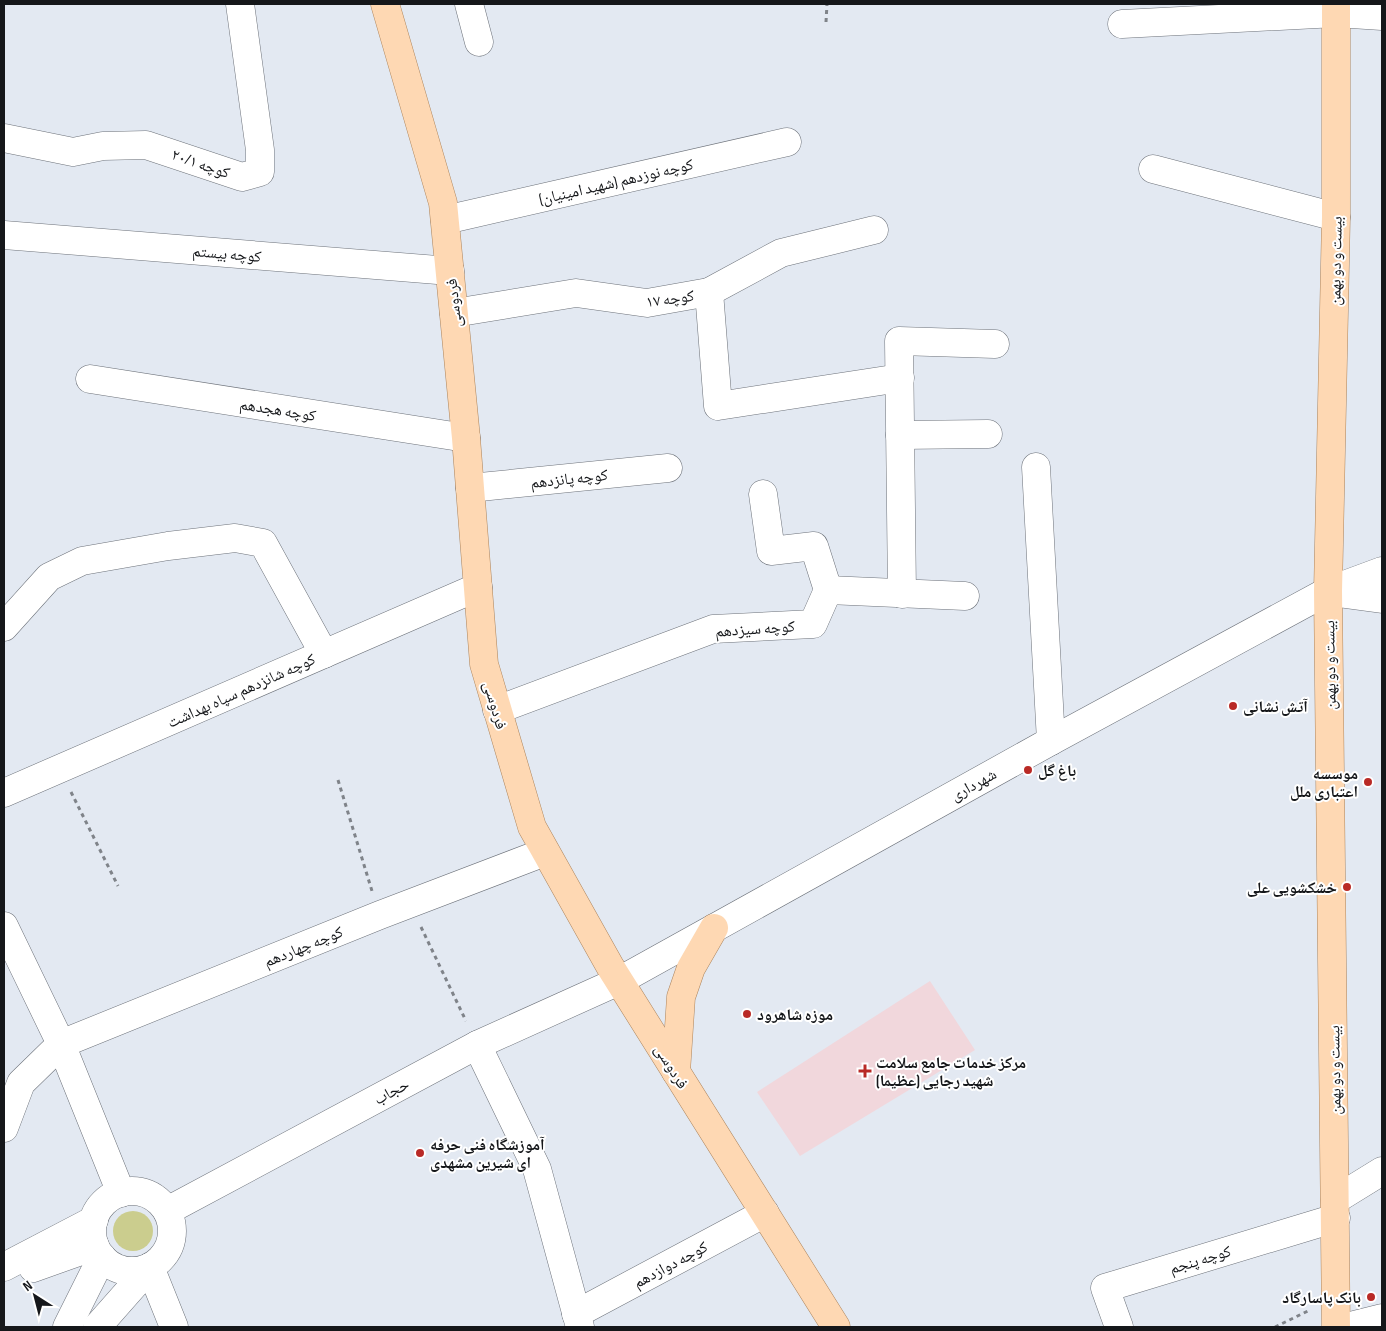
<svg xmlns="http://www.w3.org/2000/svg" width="1386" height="1331" font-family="'Sofia Sans Condensed','Noto Naskh Arabic',sans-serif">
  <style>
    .medical { fill: #f1d7dc }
    .green { fill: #cbcd8e }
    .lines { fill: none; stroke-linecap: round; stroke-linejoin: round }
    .minor-casing { stroke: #6d727a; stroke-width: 29 }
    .major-casing { stroke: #ac845c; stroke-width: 29 }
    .path { stroke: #7f8389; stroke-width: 3; stroke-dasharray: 4 4; stroke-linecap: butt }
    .minor { stroke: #fff; stroke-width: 28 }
    .major { stroke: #fed8b3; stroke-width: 28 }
    .poi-dot { fill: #b92a26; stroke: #fff; stroke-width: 2 }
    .labels { text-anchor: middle; stroke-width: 4; stroke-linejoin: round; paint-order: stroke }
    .street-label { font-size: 16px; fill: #15171a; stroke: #fff }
    .poi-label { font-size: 16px; font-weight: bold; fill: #15171a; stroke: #fff; text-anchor: start }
  </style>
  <rect width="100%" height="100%" fill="#e3e9f2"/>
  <path class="medical" d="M930,981L975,1050L800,1156L757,1092Z"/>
  <circle class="green" cx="133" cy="1231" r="20"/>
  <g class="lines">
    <g class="minor-casing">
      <g id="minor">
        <path d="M469,4L479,42"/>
        <path d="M1122,24L1336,13L1382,16"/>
        <path d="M4,138L73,152L103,146L146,145L242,177L260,172V150L240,4"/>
        <path d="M1153,169L1336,217"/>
        <path d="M445,220L787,142"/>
        <path d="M4,235L450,271"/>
        <path d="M709,292L718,406L900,378"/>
        <path d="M454,313L576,293L647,303L709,292L781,253L874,230"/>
        <path d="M90,379L466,438"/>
        <path d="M900,435L988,434"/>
        <path d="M1036,467L1051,741"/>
        <path d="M470,488L668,468"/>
        <path d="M828,590L965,596"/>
        <path d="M1330,592L1382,599"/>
        <path d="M902,594L899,341L995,344"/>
        <path d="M4,627L49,577L82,561L168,546L235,538L263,543L324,654"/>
        <path d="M497,710L713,629L813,624L828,590L814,546L771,551L763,494"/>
        <path d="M4,793L478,587"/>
        <path d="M4,926L61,1044L121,1193"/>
        <path d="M477,1045L537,1169L580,1327"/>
        <path d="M4,1128L21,1083L61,1044L380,915L545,852"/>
        <circle cx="132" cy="1231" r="40"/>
        <path d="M1335,1200L1382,1171"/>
        <path d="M167,1211L477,1045L619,981L1051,741L1328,591L1382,571"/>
        <path d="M4,1267L94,1220"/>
        <path d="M33,1268L95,1246"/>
        <path d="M576,1314L765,1213"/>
        <path d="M67,1327L102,1257"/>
        <path d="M97,1327L150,1267L174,1327"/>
        <path d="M1119,1327L1105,1288L1336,1218"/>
        <path d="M1346,1327L1382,1318"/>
      </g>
    </g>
    <g class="major-casing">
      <g id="major">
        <path d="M385,4L443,203L466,438L484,664L532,827L611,968L836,1327"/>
        <path d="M676,1072L681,997L691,968L714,928"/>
        <path d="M1336,1327L1328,591L1336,217V4"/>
      </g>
    </g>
    <g class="path">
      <path d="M826,22L827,4"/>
      <path d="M338,780L372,891"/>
      <path d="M71,792L118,886"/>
      <path d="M421,927L466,1021"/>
      <path d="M1275,1327L1310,1310"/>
    </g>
    <use href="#minor" class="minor"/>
    <use href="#major" class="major"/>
  </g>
  <g class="poi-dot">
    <circle cx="1233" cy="706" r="5"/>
    <circle cx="1028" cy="770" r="5"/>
    <circle cx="1368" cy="782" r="5"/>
    <circle cx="1347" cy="887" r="5"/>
    <circle cx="747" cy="1014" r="5"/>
    <path d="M862.5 1063.5h5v5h5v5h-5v5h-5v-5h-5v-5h5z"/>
    <circle cx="420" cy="1153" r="5"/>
    <circle cx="1371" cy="1297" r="5"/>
  </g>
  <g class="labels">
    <g class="street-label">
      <text transform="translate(201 163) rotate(19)" y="6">کوچه ۲۰/۱</text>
      <text transform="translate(616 181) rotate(-13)" y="6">کوچه نوزدهم (شهید امینیان)</text>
      <text transform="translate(227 253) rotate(5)" y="6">کوچه بیستم</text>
      <text transform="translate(1335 261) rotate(-89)" y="6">بیست و دو بهمن</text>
      <text transform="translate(670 298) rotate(-8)" y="6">۱۷ کوچه</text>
      <text transform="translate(453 303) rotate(-96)" y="6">فردوسی</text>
      <text transform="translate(278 409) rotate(9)" y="6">کوچه هجدهم</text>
      <text transform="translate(569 478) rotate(-6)" y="6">کوچه پانزدهم</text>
      <text transform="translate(755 628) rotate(-4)" y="6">کوچه سیزدهم</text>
      <text transform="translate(1329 665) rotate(-91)" y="6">بیست و دو بهمن</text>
      <text transform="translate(241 690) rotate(-24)" y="6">کوچه شانزدهم سپاه بهداشت</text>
      <text transform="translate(496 705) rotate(74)" y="6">فردوسی</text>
      <text transform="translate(973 784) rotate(-29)" y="6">شهرداری</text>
      <text transform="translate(303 946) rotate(-22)" y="6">کوچه چهاردهم</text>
      <text transform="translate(672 1066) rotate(58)" y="6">فردوسی</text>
      <text transform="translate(1334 1070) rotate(-91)" y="6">بیست و دو بهمن</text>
      <text transform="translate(391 1091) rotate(-28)" y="6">حجاب</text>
      <text transform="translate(1200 1259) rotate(-17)" y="6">کوچه پنجم</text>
      <text transform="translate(670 1264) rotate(-28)" y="6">کوچه دوازدهم</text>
    </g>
    <g class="poi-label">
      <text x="1243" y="712">آتش نشانی</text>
      <text x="1038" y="776">باغ گل</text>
      <text x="1358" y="779" text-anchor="end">موسسه<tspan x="1358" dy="18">اعتباری ملل</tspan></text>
      <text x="1337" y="893" text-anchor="end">خشکشویی علی</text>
      <text x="757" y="1020">موزه شاهرود</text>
      <text x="876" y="1068">مرکز خدمات جامع سلامت<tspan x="876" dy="18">شهید رجایی (عظیما)</tspan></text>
      <text x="430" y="1150">آموزشگاه فنی حرفه<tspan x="430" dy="18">ای شیرین مشهدی</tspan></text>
      <text x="1361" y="1303" text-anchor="end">بانک پاسارگاد</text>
    </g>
  </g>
  <rect width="1386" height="1331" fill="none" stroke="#15171a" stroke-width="10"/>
  <g transform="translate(35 1296) rotate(324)" stroke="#ffffff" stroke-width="4" paint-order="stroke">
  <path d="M0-4L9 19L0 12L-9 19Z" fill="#15171a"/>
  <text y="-8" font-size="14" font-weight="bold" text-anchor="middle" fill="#15171a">N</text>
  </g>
</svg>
